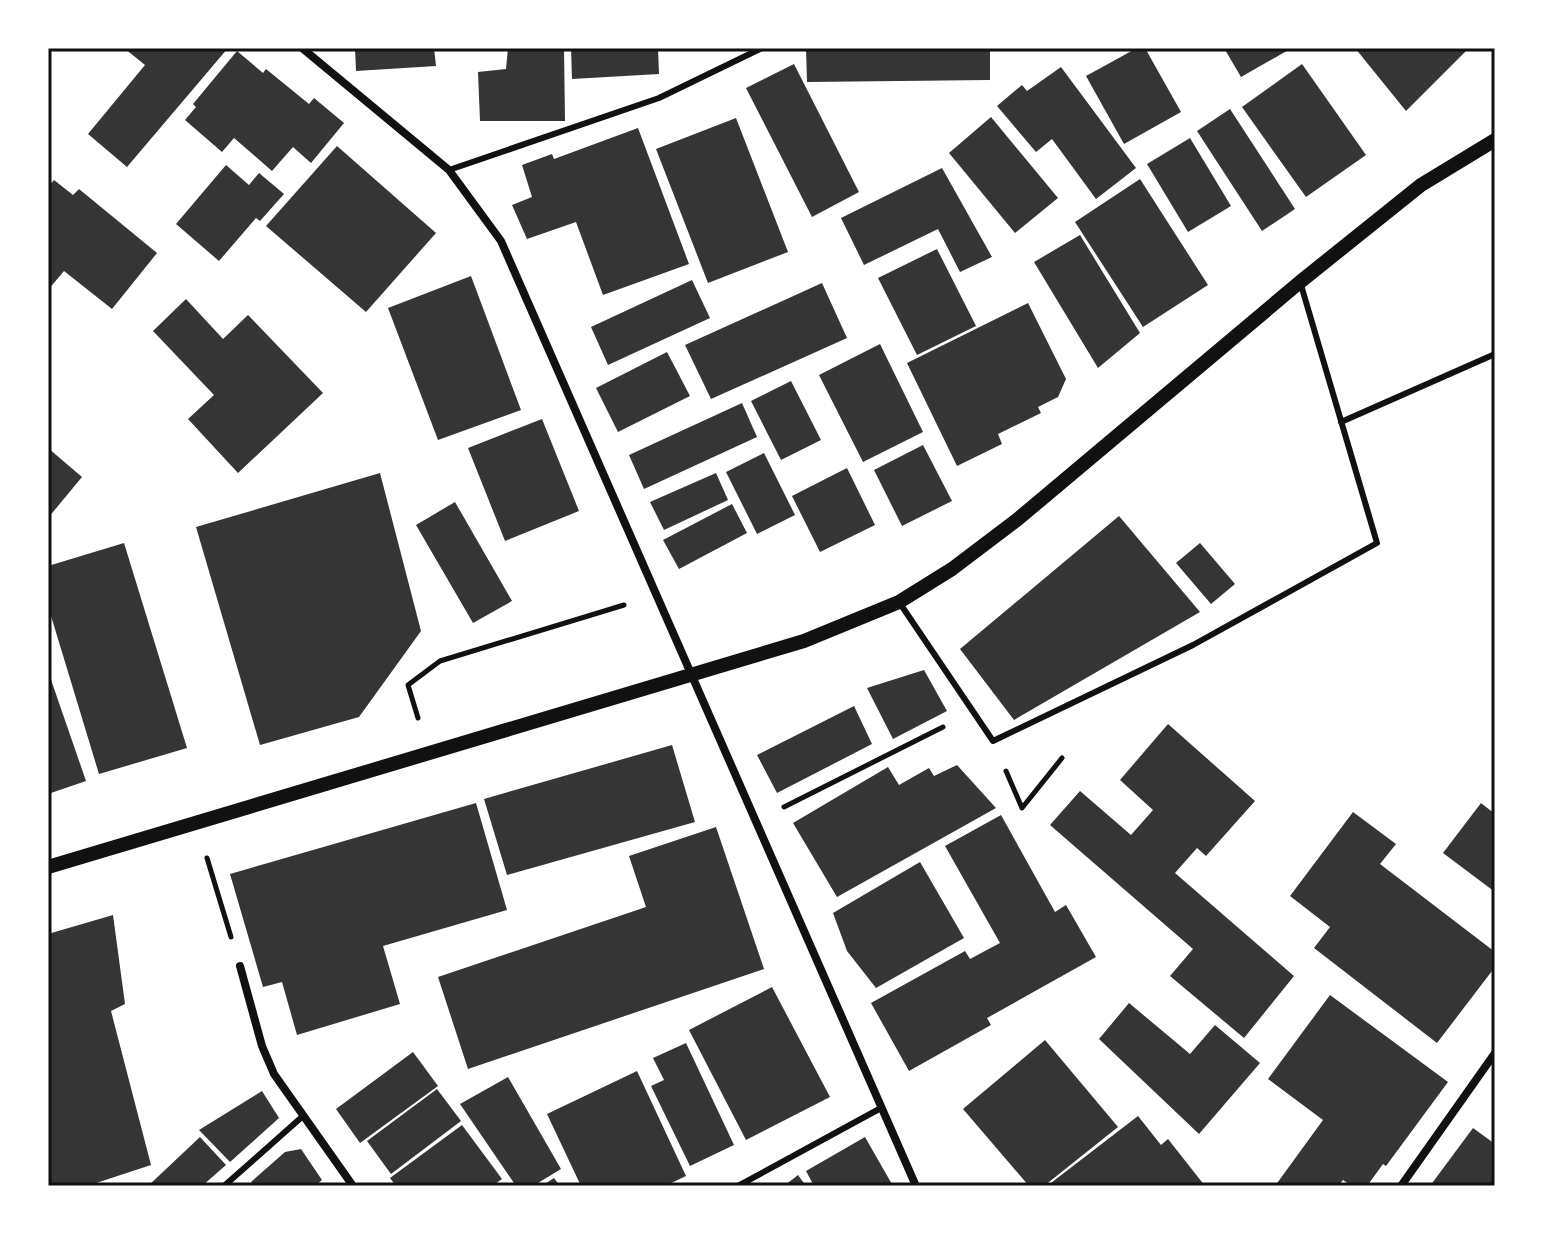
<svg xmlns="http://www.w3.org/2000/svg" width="1543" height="1234" font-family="'Roboto Condensed',sans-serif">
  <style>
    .building { fill: #353535 }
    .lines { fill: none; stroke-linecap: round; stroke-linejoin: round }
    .path { stroke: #111; stroke-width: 5 }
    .service { stroke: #111; stroke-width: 6 }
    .minor { stroke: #111; stroke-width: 8 }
    .tertiary { stroke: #111; stroke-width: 14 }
    .neatline { fill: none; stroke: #111; stroke-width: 3 }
  </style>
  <rect width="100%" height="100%" fill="#fff"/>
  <g class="building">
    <path d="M124,48H228L127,167L88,134L145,65Z"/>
    <path d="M355,48H434L436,66L356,71Z"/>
    <path d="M508,48H564L565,121H480L478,72L506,69Z"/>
    <path d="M571,48H658L659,74L572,79Z"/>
    <path d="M806,48H990V80L807,82Z"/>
    <path d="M1137,48H1145L1181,112L1124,144L1086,76Z"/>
    <path d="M1224,48H1292L1241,77Z"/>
    <path d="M1355,48H1469L1406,111Z"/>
    <path d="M237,51L263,73L266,69L309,104L314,98L344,123L311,163L293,147L272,171L234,138L222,152L185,120L196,107L193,104Z"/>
    <path d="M794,64L859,192L812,217L746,88Z"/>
    <path d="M1302,64L1366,155L1306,197L1242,107Z"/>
    <path d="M1061,67L1136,168L1096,199L1052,139L1036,152L997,106L1022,85L1027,91Z"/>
    <path d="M1230,109L1295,209L1262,231L1197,131Z"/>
    <path d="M991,117L1058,198L1015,233L949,153Z"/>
    <path d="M736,118L788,252L708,283L656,149Z"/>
    <path d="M638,128L689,264L603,295L576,222L527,239L512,205L532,197L522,165L552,154L554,159Z"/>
    <path d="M1190,138L1231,206L1188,232L1147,164Z"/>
    <path d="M337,146L436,233L366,312L266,226Z"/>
    <path d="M226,165L249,185L259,173L284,194L260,221L256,218L219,261L176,224Z"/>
    <path d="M942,168L992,257L960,272L938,229L864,265L841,218Z"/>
    <path d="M1140,179L1208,285L1143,327L1075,222Z"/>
    <path d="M54,180L73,195L79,189L157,253L112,309L64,271L48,290V187Z"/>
    <path d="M1080,235L1140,333L1098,368L1034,262Z"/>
    <path d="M937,249L976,326L917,355L878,278Z"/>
    <path d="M471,276L521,410L438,440L388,308Z"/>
    <path d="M692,280L710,318L608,365L591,327Z"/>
    <path d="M822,283L847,338L711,399L685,345Z"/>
    <path d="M186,299L223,339L248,315L323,393L238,473L188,419L214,395L153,331Z"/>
    <path d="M1028,303L1066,379L1058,397L1038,407L1041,413L998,434L1002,444L957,466L907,363Z"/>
    <path d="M880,344L923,432L863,462L819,375Z"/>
    <path d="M667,352L690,396L618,432L596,388Z"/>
    <path d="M791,381L821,440L781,460L751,401Z"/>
    <path d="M742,403L757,437L644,489L629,455Z"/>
    <path d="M542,419L579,511L505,541L468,448Z"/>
    <path d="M923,445L952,501L902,526L874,470Z"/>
    <path d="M48,448L82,477L48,518Z"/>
    <path d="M764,453L795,515L757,534L726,472Z"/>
    <path d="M847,468L875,525L820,552L792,496Z"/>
    <path d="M380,473L421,631L359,717L260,745L196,527Z"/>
    <path d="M716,473L728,500L664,530L650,502Z"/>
    <path d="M455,502L512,601L473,623L416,525Z"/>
    <path d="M732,504L747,533L679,569L663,540Z"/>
    <path d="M1119,516L1200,612L1014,720L960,649Z"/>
    <path d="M124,543L187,748L99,774L48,606V566Z"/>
    <path d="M1200,543L1235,584L1211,604L1176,563Z"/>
    <path d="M924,670L947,711L893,739L867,688Z"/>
    <path d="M48,671L86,781L48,794Z"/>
    <path d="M854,706L872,744L777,793L757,755Z"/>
    <path d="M1168,724L1255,801L1206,856L1197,848L1175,873L1294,976L1244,1038L1170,976L1193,949L1050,825L1080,791L1131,835L1153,810L1120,780Z"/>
    <path d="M672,745L695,822L507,875L484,799Z"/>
    <path d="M957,765L996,808L837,897L793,823L888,767L899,785L929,768L934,776Z"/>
    <path d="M476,803L507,910L383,946L400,1004L297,1035L282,982L263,987L230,874Z"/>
    <path d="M1481,803L1495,814V892L1443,853Z"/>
    <path d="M1353,812L1396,844L1380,864L1495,952V967L1437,1043L1314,948L1330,927L1290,896Z"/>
    <path d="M1001,815L1055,912L1066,905L1096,957L987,1018L991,1025L909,1071L871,1003L965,951L970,959L1000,943L945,846Z"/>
    <path d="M716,827L764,969L468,1069L438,977L646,907L629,856Z"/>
    <path d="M920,862L964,938L876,988L847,951L833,913Z"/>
    <path d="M113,915L125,1004L111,1011L151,1165L87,1186H48V934Z"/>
    <path d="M772,987L830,1097L746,1140L689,1030Z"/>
    <path d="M1330,995L1448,1082L1386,1166L1383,1164L1367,1186H1352L1343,1180L1338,1186H1275L1323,1120L1268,1079Z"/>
    <path d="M1129,1003L1190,1054L1215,1025L1260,1063L1199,1134L1099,1039Z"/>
    <path d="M1045,1040L1118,1127L1044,1186H1029L963,1109Z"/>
    <path d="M686,1043L734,1145L690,1166L651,1086L664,1080L653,1058Z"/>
    <path d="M413,1052L438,1086L360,1143L336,1109Z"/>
    <path d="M637,1071L686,1176L665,1186H581L547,1114Z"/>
    <path d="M508,1077L561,1169L533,1186H516L460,1104Z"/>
    <path d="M437,1089L461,1121L391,1174L367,1141Z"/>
    <path d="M262,1091L279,1118L230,1162L199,1130Z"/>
    <path d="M1138,1116L1161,1145L1168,1139L1205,1186H1047Z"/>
    <path d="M462,1125L502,1179L492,1186H396L390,1178Z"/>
    <path d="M1473,1128L1495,1144V1186H1430Z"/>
    <path d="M200,1137L226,1165L202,1186H148Z"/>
    <path d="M865,1137L893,1186H814L806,1171Z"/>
    <path d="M301,1149L322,1180L315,1186H255L251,1182L285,1152Z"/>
    <path d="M798,1175L806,1186H784Z"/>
    <path d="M554,1178L560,1186H542Z"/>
  </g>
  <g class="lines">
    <g class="path">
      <path d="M418,718L408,685L440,661L624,605"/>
      <path d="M1006,771L1022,808L1062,758"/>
      <path d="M784,807L943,727"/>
      <path d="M207,858L231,937"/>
    </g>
    <g class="service">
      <path d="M449,170L659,98L762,48"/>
      <path d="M1341,422L1495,354"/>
      <path d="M899,602L993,741L1193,645L1377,543L1301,285"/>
      <path d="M224,1186L303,1116"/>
      <path d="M738,1186L881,1108"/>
    </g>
    <g class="minor">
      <path d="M302,48L449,170L501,241L916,1186"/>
      <path d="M240,966L262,1046L274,1074L353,1186"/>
      <path d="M1401,1186L1495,1053"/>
    </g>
    <path class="tertiary" d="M48,867L804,641L899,602L952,569L1018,519L1300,282L1421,185L1495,140"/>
  </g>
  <rect width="1543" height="1234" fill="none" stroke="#ffffff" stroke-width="100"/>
  <rect x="50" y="50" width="1443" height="1134" class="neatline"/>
</svg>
